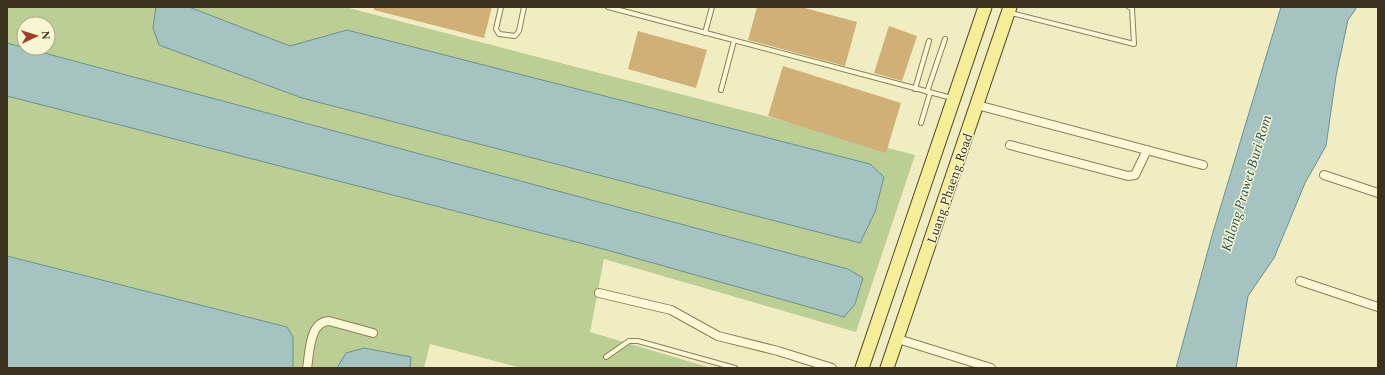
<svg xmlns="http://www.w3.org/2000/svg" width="1385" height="375" font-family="Spectral,serif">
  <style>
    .green { fill: #bbcf95; fill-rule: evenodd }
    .water { fill: #a5c3c1; stroke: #6b9191 }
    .building { fill: #d0b076 }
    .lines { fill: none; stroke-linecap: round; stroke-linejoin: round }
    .lane-casing { stroke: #8b7f58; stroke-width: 6 }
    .street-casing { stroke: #8b7f58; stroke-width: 10 }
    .primary-casing { stroke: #594b2d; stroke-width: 15 }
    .lane { stroke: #fbf8d6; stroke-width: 4 }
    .street { stroke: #fbf8d6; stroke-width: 8 }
    .primary { stroke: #f5ee98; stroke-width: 13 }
    .labels { text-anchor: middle; stroke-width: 3; stroke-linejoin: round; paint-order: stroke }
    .street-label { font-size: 13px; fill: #3a321d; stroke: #f7f5d2 }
    .water-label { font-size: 14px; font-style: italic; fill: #2b535b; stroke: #f7f5d2 }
  </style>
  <rect width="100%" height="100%" fill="#f0edc2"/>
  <path class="green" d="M7,7H345L915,155L856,332L604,259L590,332L711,368H521L430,344L424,368H7ZM24,24H48V48H24Z"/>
  <g class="water">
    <path d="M156,7H189L290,46L347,30L870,164L884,177L875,212L860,243L302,98L159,45L153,28Z"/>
    <path d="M1281,7H1357L1348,20L1336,76L1326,146L1305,183L1274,258L1248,296L1236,368H1176L1213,232Z"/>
    <path d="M7,43L848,269L863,278L855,304L844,317L607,250L7,96Z"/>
    <path d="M7,256L287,327L293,337V368H7Z"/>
    <path d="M364,348L411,357L410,368H337L346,353Z"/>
  </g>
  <g class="building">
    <path d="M374,7H492L484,38L374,10Z"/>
    <path d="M757,7H801L857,22L845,66L748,40Z"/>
    <path d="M889,26L917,36L902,81L874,73Z"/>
    <path d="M638,31L707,50L696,88L628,69Z"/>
    <path d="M783,66L901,103L886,153L768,116Z"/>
  </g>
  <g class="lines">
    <g class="lane-casing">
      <g id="lane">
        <path d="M501,7L496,29L499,34L515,36L519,31L524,7"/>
        <path d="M608,7L952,98"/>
        <path d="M1011,13L1134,44L1132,8L1129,7"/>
        <path d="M705,33L712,7"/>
        <path d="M915,89L929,41"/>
        <path d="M721,90L734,41"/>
        <path d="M927,92L945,39"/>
        <path d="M921,123L930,93"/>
        <path d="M606,357L629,341H638L735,368"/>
      </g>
    </g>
    <g class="street-casing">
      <g id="street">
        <path d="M977,105L1203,165"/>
        <path d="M1010,145L1128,176L1135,175L1147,150"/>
        <path d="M1324,175L1378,193"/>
        <path d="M1300,281L1378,307"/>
        <path d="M599,293L671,310L718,336L778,351L832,368"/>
        <path d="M898,339L991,368"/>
        <path d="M307,368C310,352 309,322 329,321L373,333"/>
      </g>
    </g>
    <g class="primary-casing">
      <g id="primary">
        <path d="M862,368L985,7"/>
        <path d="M887,368L1010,7"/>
      </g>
    </g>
    <use href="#lane" class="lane"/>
    <use href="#street" class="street"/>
    <use href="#primary" class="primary"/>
  </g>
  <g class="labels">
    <g class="street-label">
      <text transform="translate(949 188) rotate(-71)" y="5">Luang Phaeng Road</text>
    </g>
    <g class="water-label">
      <text transform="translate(1246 183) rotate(-73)" y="5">Khlong Prawet Buri Rom</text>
    </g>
  </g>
  <rect width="1385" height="375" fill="none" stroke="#3a321d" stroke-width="16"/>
  <g transform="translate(36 36) rotate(86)"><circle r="19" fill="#f7f5d2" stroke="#aba78a"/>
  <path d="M0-3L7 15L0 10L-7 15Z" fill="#9d3f25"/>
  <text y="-6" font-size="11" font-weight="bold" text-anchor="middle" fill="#3a321d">N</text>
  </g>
</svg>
